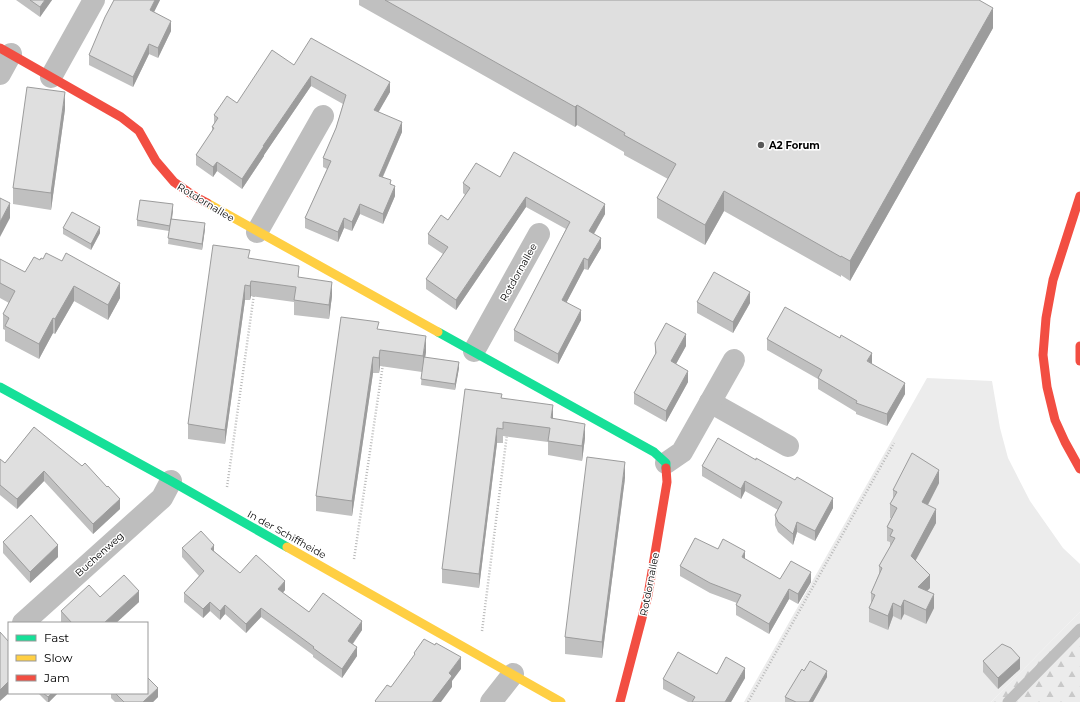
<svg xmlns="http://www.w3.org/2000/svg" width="1080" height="702" font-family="Montserrat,sans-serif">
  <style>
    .forest { fill: url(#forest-firs) }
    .garden { fill: #ececec }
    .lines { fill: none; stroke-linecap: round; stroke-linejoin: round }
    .path { stroke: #b9b9b9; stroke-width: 2.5; stroke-dasharray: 1 2; stroke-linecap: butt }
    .lane { stroke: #bebebe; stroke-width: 11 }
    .street { stroke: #bebebe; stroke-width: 22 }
    .fast { stroke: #16e098; stroke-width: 9 }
    .slow { stroke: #ffcf43; stroke-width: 9 }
    .jam { stroke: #f24e42; stroke-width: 9 }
    .wall { fill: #c0c0c0 }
    .shaded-wall { fill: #9c9c9c }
    .building { fill: #dfdfdf; stroke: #9c9c9c }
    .poi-dot { fill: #595959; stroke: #fff; stroke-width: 1.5 }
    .labels { text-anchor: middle; stroke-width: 3; stroke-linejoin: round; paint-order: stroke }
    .poi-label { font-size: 10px; font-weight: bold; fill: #000; stroke: #fff; text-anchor: start }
    .street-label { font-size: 10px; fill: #000; stroke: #fff }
  </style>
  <defs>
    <pattern id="forest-firs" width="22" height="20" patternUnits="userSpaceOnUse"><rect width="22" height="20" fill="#ececec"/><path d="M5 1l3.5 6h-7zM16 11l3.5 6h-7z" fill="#c9c9c9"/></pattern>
  </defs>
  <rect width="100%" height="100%" fill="#fff"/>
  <path class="forest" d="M1080,612V702H991Z"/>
  <path class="garden" d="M927,378L992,381L1000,428L1008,458L1030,501L1063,548L1080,564V612L991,702H744Z"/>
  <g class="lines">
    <g class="path">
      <path d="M227,487L254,294"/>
      <path d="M354,559L383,364"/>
      <path d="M482,631L507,434"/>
      <path d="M748,702L894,443"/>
    </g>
    <path class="lane" d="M1008,702L1080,629"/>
    <g class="street">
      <path d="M0,74L11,54"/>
      <path d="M51,77L94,0"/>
      <path d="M257,232L323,116"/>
      <path d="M474,351L539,234"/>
      <path d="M710,402L788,446"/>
      <path d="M666,463L682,452L734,360"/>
      <path d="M23,623L162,498L171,481"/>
      <path d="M491,702L513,674"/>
    </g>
    <g class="fast">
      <path d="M438,332L654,452L666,463V468"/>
      <path d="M0,387L171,481L287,547"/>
    </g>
    <g class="slow">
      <path d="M207,203L438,332"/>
      <path d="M287,547L561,702"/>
    </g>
    <g class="jam">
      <path d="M0,48L121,117L139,131L156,161L174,182L194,196L207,203"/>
      <path d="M1080,196L1053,280L1046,318L1043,355L1047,387L1055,420L1065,442L1080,469"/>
      <path d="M1080,346V361"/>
      <path d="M620,702L648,595L667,482L666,468"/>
    </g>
  </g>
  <g class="wall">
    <path d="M16,0H52L40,17Z"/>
    <path d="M114,0H160L154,12L171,31L158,58L149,54L133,87L89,65V55Z"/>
    <path d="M359,0H979L993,28L850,281L841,275V277L724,211L705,245L657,218V198L668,179L624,155V152L577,125L575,127L359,5Z"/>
    <path d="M294,65L390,92L378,112L402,132L383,177L391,184L395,196L383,224L360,214L352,231L344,228L338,242L305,228V218L327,169L323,167V158L336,128L343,104L311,86L264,155V156L242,189L217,171L213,177L196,165V155L212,132V127L214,124V115L237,103Z"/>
    <path d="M65,109L51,210L13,204V188Z"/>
    <path d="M500,177L605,214L594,234L601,248L588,270L584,269L566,303L581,320L558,364L514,341V330L566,229L526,207L456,310L426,289V279L443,254L428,244V234L448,220L465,195L463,193V183Z"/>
    <path d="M173,210L172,219L205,229L202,250L168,244L169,231L137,226V220Z"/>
    <path d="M63,228L100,233L91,250L63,234Z"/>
    <path d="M250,258L299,277L332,296L329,319L294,315V302L251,296L250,300H245L225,444L188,439V424Z"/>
    <path d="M0,259L25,272L40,260L120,298L108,320L74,301L55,334L53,333L39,359L5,341V330L3,329V314L9,303L0,298Z"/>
    <path d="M697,302L750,303L733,333L697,313Z"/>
    <path d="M379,330L426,352L425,357L459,368L455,390L421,385L422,372L380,366L379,373H373L352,516L316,511V496Z"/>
    <path d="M767,339L872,364L905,394L887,426L856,414V412L818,389V379L767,350Z"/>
    <path d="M655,343L686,346L676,364L688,382L666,422L634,404V393L655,355Z"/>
    <path d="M502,398L553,419L585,438L582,461L548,455V442L503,436V443H497L479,588L442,583V569Z"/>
    <path d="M34,427L120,509L93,534L44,481L17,509L0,495V459L5,463Z"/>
    <path d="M702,466L833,508L815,541L797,532L793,545L778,532L775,525V515L778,510L745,491L741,499L702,476Z"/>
    <path d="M625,478L602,658L565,654V637Z"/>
    <path d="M939,483L928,505L936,523L915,560L930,588L927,591L934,608L926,624L904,614L901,620L893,616L888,630L869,622V608L871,604V593L879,574V566L890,547V542L887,541V527L891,518H890V504L893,499V490Z"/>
    <path d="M3,542L58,557L30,583L3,553Z"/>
    <path d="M182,548L214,551L240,573L285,590L283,593L309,612L362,630L353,644L357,656L342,678L313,657V655L261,617L246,633L225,614L220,620L210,611L203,618L184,602V593L199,576L182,557Z"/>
    <path d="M718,549L745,559L780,579L811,582L798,604L789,599L769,634L736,615V605L737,603L710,593L680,576V566Z"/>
    <path d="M100,597L139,602L116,623H61V611Z"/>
    <path d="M983,661L1020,669L998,689L983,672Z"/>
    <path d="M804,671L827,677L813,702H785V697Z"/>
    <path d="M717,674L745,678L731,702H688L663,689V679Z"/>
    <path d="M38,693H58L49,702H47Z"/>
    <path d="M111,693H147L158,697L153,702H115L111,698Z"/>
  </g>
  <g class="shaded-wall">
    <path d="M45,0H52L40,17V7Z"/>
    <path d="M155,0H160L150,20V10Z"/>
    <path d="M993,8V28L850,281V261Z"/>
    <path d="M171,21V31L158,58V48Z"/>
    <path d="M149,44V54L133,87V77Z"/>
    <path d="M311,76V86L264,155V156L242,189V179L263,146Z"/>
    <path d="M390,82V92L374,120V110Z"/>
    <path d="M65,92V109L51,210V193Z"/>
    <path d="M577,105V125L575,127V107Z"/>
    <path d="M402,122V132L379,185V176Z"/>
    <path d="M217,162V171L213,177V167Z"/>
    <path d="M395,186V196L383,224V214Z"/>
    <path d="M724,191V211L705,245V225Z"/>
    <path d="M526,197V207L456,310V300Z"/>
    <path d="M10,203V218L0,237V222Z"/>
    <path d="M173,204V210L170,232V226Z"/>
    <path d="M360,204V214L352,231V222Z"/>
    <path d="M605,204V214L589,242V231Z"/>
    <path d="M344,218V228L338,242V232Z"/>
    <path d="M205,223V229L202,250V244Z"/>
    <path d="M100,227V233L91,250V244Z"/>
    <path d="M601,238V248L588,270V260Z"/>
    <path d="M584,258V269L562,311V300Z"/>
    <path d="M251,281V296L250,300V286Z"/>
    <path d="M332,282V296L329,319V305Z"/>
    <path d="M120,283V298L108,320V305Z"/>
    <path d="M245,285V300L225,444V430Z"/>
    <path d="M74,286V301L55,334V319Z"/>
    <path d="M750,292V303L733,333V322Z"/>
    <path d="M581,310V320L558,364V354Z"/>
    <path d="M53,318V333L39,359V344Z"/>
    <path d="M686,334V346L671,373V361Z"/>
    <path d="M426,336V352L423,372V356Z"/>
    <path d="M380,350V366L379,373V358Z"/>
    <path d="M872,353V364L867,361Z"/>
    <path d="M373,357V373L352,516V501Z"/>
    <path d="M459,362V368L455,390V384Z"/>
    <path d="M688,371V382L666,422V411Z"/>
    <path d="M905,383V394L887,426V414Z"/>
    <path d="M553,405V420L551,418Z"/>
    <path d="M585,424V438L582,461V446Z"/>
    <path d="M497,428V443L479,588V574Z"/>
    <path d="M625,462V478L602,658V642Z"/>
    <path d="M939,470V483L922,516V502Z"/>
    <path d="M44,471V481L17,509V499Z"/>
    <path d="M745,481V491L741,499V489Z"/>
    <path d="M833,498V508L815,541V531Z"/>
    <path d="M120,499V509L93,534V524Z"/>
    <path d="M936,509V523L911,569V556Z"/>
    <path d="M797,522V532L793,545V534Z"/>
    <path d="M58,545V557L30,583V572Z"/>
    <path d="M214,545V554L211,549Z"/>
    <path d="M745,551V561L742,557Z"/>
    <path d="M811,572V582L798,604V594Z"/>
    <path d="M930,575V588L918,600V587Z"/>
    <path d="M285,581V590L278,598V589Z"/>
    <path d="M789,589V599L769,634V624Z"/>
    <path d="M139,591V602L116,623H104Z"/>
    <path d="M934,594V608L926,624V610Z"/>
    <path d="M904,600V614L901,620V607Z"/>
    <path d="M210,602V611L203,618V609Z"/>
    <path d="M893,603V616L888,630V616Z"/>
    <path d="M225,605V614L220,620V611Z"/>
    <path d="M261,608V617L246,633V624Z"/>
    <path d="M362,621V630L348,650V641Z"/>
    <path d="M357,647V656L342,678V669Z"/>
    <path d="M461,657V669L452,681V687L441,702H432L449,673Z"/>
    <path d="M1020,658V669L998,689V678Z"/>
    <path d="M745,668V678L731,702H725Z"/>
    <path d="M827,671V677L813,702H809Z"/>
    <path d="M9,681V693L0,701V690Z"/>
    <path d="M158,688V697L153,702H143Z"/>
    <path d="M52,693H58L49,702H48V697Z"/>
  </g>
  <g class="building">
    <path d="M30,0H45L40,7Z"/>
    <path d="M114,0H155L150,10L171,21L158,48L149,44L133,77L89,55L105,17Z"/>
    <path d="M385,0H979L993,8L850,261L841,256V257L724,191L705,225L657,198L676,164L624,135L625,133L577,105L575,107Z"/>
    <path d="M311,38L390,82L374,110L402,122L379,176L391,180L390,184L395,186L383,214L360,204L352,222L344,218L338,232L305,218L331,161L323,158L336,128L346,95L311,76L263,146H264L242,179L217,162L213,167L196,155L214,128L212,127L218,118L214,115L227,96L237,103L272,50L294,65Z"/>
    <path d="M27,87L65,92L51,193L13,188Z"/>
    <path d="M514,152L605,204L589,231L601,238L588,260L584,258L562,300L581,310L558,354L514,330L570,222L526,197L456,300L426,279L448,247L428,234L441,215L448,220L470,188L463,183L476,163L500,177Z"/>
    <path d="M0,198L10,203L0,222Z"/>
    <path d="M140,200L173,204L170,226L137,220Z"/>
    <path d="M72,212L100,227L91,244L63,228Z"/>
    <path d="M171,219L205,223L202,244L168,238Z"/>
    <path d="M213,245L250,250L248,258L299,266L298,277L332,282L329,305L294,300L296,287L251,281L250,286L245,285L225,430L188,424Z"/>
    <path d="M46,253L62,261L66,253L120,283L108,305L74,286L55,319L53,318L39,344L5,326L9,318L3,314L15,291L0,283V259L25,272L34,257L40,260L41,258L43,259Z"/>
    <path d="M714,272L750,292L733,322L697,302Z"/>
    <path d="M785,307L840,338L841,335L872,353L867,361L905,383L887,414L856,403L857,401L818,378L822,370L767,339Z"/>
    <path d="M341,317L379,322L377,329L426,336L423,356L380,350L379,358L373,357L352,501L316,496Z"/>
    <path d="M666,323L686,334L671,361L688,371L666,411L634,393L656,353L655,343Z"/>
    <path d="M424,357L459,362L455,384L421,379Z"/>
    <path d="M465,389L502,394L501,398L553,405L551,418L585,424L582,446L548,441L550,428L503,422V429L497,428L479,574L442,569Z"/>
    <path d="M34,427L82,466L85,463L107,487L108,486L120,499L93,524L44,471L17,499L0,485V459L5,463Z"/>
    <path d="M718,438L756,460V458L795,480L797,477L833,498L815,531L797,522L793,534L778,522L775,515L782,502L745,481L741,489L702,466Z"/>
    <path d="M912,453L939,470L922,502L936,509L911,556L930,575L918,587L934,594L926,610L904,600L901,607L893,603L888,616L869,608L875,595L871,593L882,568L879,566L895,538L890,536L893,530L887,527L897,508L890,504L897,492L893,490Z"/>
    <path d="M587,457L625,462L602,642L565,637Z"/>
    <path d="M31,515L58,545L30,572L3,542Z"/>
    <path d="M201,531L214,545L211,549L240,573L256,555L285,581L278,589L309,612L323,593L362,621L348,641L357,647L342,669L313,648L314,647L261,608L246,624L225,605L220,611L210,602L203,609L184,593L204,571L182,548Z"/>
    <path d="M695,538L718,549L723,539L745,551L742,557L780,579L791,561L811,572L798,594L789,589L769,624L736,605L741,595L710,583L680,566Z"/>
    <path d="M124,575L139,591L104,623H72L61,611L89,585L100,597Z"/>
    <path d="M0,632L9,642V681L0,690Z"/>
    <path d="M424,639L435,645L436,643L461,657L449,673L452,676L432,702H376L375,701L387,685L391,687L415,654L414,653Z"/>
    <path d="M1002,644L1011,648L1020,658L998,678L983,661Z"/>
    <path d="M678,652L717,674L726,657L745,668L725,702H692L695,697L663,679Z"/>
    <path d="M810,661L827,671L809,702H796L785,697L802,669L804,671Z"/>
    <path d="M147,677L158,688L143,702H124L115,693H147Z"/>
    <path d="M43,693H52L48,697Z"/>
  </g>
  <circle class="poi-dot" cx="761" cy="145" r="4"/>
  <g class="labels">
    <g class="poi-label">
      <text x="769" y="149">A2 Forum</text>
    </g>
    <g class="street-label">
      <text transform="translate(206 202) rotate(31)" y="4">Rotdornallee</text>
      <text transform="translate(518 272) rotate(-61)" y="4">Rotdornallee</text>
      <text transform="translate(287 534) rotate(29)" y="4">In der Schiffheide</text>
      <text transform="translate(99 554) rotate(-42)" y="4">Buchenweg</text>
      <text transform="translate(649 584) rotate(-79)" y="4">Rotdornallee</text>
    </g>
  </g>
  <rect x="8" y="622" width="140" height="72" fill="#ffffff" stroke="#999999"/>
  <rect x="16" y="635" width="20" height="6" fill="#16e098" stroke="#999999"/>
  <text x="44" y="642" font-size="12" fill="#000000">Fast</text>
  <rect x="16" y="655" width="20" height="6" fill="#ffcf43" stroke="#999999"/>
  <text x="44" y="662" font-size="12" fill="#000000">Slow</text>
  <rect x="16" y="675" width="20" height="6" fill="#f24e42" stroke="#999999"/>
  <text x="44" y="682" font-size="12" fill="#000000">Jam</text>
</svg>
